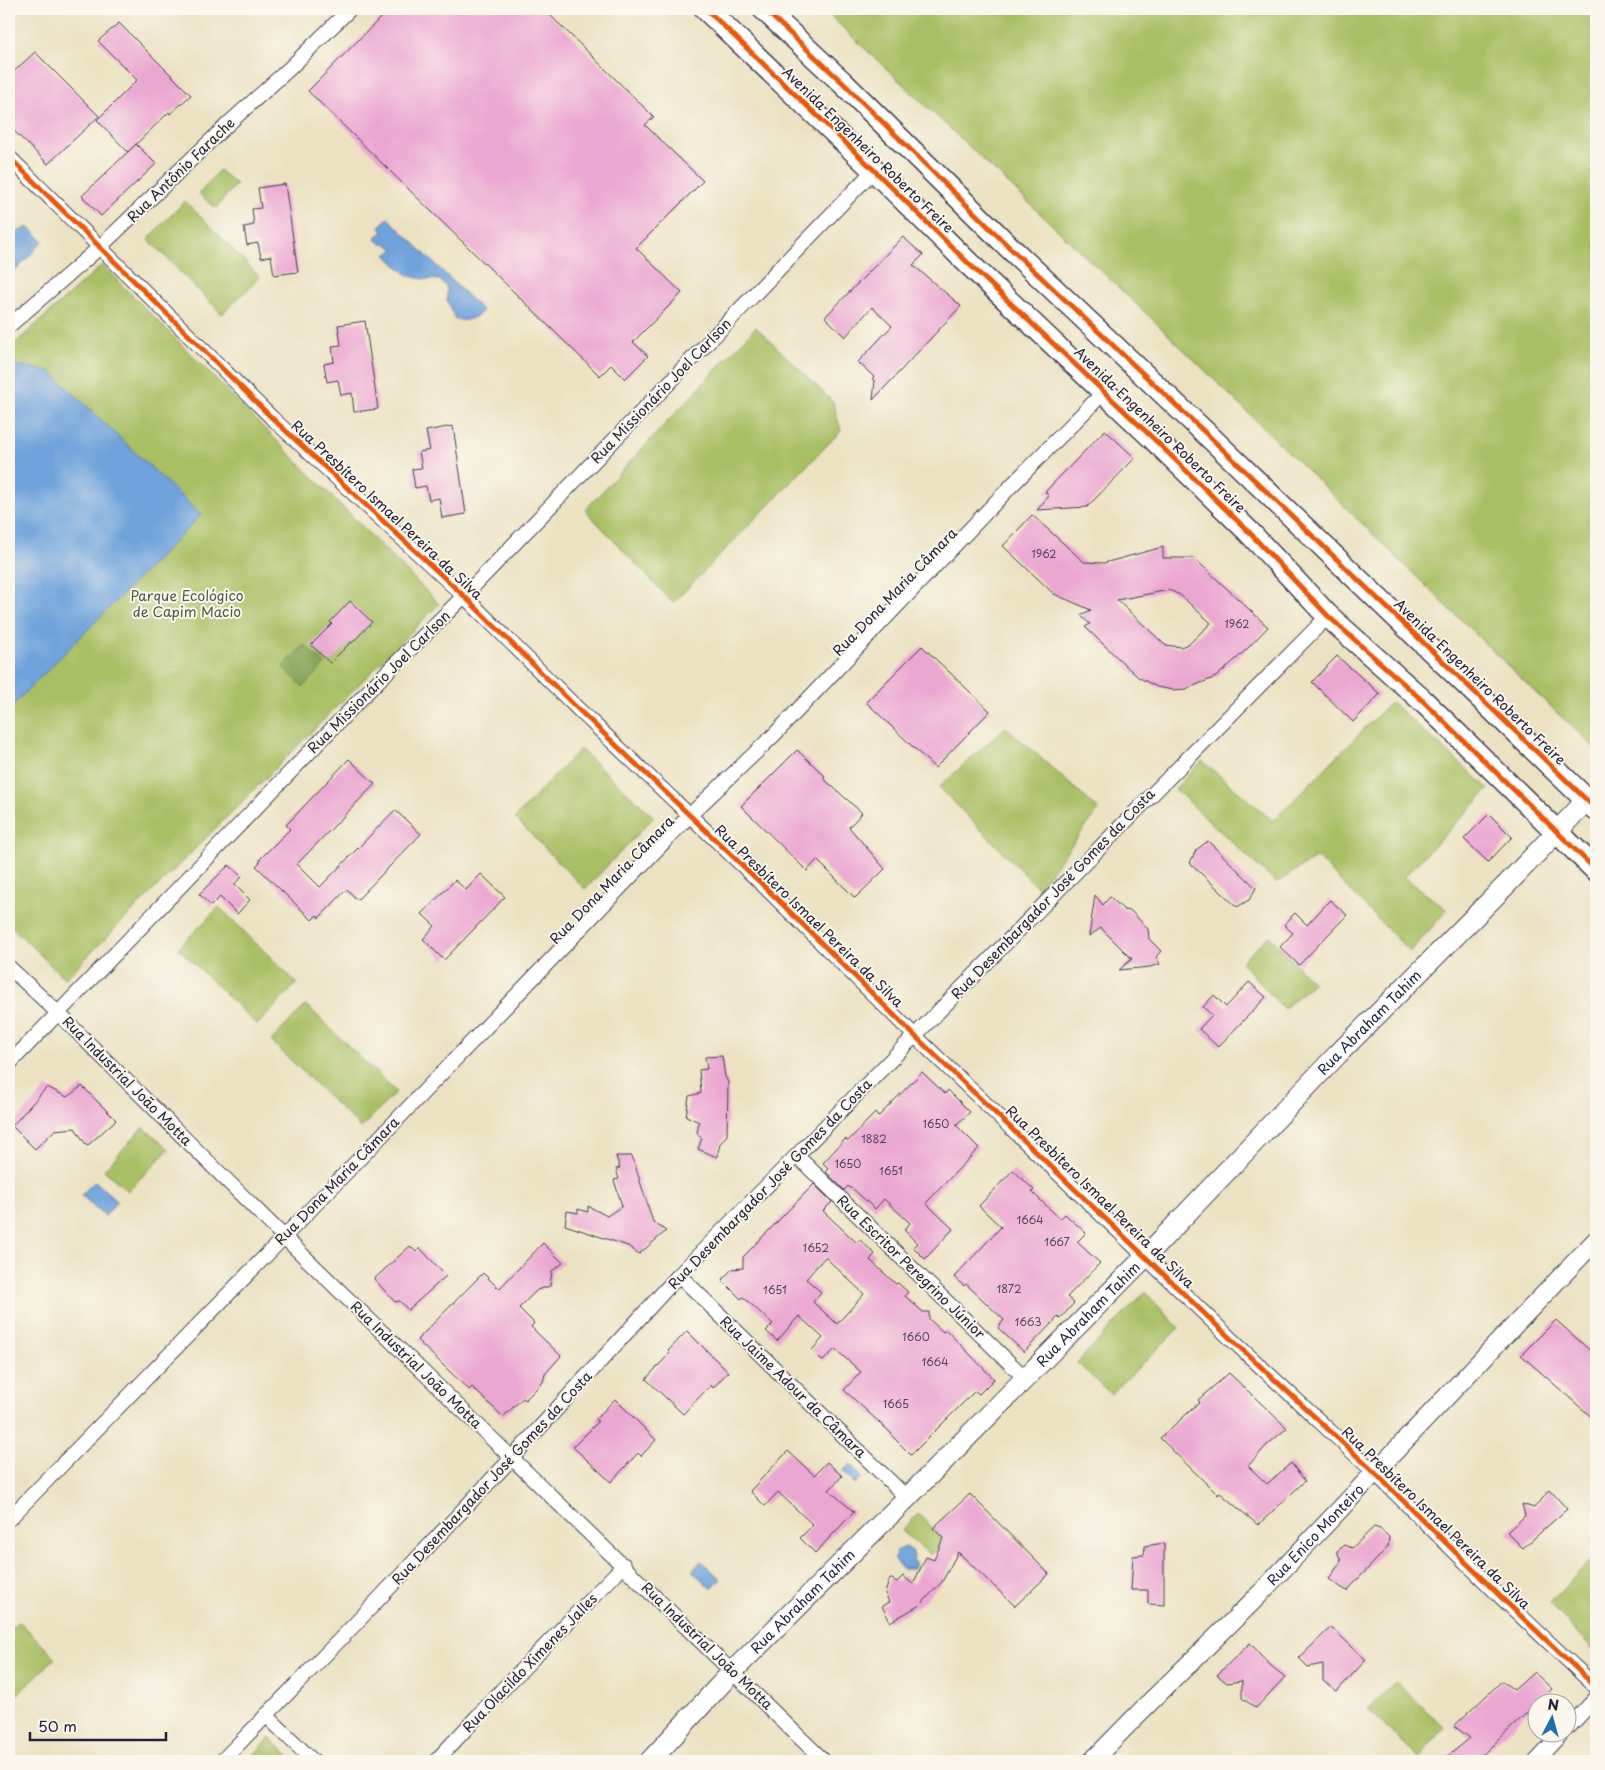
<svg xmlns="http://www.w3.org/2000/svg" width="1605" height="1770" font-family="'Playpen Sans',sans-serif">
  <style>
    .green { fill: #a9bf64; stroke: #667050 }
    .forest { fill: #86a65a; stroke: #54644a }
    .water { fill: #70a3dc; stroke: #49628c }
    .building { fill: #eba7d3; fill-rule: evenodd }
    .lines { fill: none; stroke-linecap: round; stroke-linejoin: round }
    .minor-casing { stroke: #403f4f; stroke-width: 16 }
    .tertiary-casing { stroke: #403f4f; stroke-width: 20 }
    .secondary-casing { stroke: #403f4f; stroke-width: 22 }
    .primary-casing { stroke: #403f4f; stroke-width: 25 }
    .minor { stroke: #fff; stroke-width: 14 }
    .tertiary { stroke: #fff; stroke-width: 18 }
    .secondary { stroke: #fff; stroke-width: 20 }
    .primary { stroke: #fff; stroke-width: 22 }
    .cycleway-casing { stroke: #fbf7ec; stroke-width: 8 }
    .cycleway { stroke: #e8590c; stroke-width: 5 }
    .labels { text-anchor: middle; stroke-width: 4; stroke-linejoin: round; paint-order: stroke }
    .number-label { font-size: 11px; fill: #544361 }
    .street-label { font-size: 14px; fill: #22223b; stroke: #fbf7ec }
    .park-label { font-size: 14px; fill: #515949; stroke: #fbf7ec }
  </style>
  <rect width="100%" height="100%" fill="#fbf7ec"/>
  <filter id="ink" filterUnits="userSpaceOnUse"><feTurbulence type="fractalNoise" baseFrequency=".02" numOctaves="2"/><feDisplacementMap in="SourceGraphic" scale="10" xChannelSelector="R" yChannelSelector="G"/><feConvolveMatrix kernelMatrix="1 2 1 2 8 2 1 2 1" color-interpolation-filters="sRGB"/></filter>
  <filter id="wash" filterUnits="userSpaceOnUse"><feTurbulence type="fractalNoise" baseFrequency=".0096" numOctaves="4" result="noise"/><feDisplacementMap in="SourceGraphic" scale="20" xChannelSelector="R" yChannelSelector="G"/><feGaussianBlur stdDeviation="1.12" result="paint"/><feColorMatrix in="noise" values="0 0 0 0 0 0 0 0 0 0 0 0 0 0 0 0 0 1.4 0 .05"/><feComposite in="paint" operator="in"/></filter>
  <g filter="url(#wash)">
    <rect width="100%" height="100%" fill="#ece2c2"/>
    <g class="green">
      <path d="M823,9H1596V749L1538,695L1153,320Z"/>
      <path d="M219,170L236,184L216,208L199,194Z"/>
      <path d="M185,201L260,277L222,314L148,239Z"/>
      <path d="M102,265L439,604L65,979L9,924V349Z"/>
      <path d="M756,327L833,402L841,431L673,603L585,510Z"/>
      <path d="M1391,702L1489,789L1404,877L1447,910L1410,952L1317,857L1276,883L1175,789L1202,761L1273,821Z"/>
      <path d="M1006,727L1099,810L1038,888L939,787Z"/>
      <path d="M580,749L654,817L585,889L515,818Z"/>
      <path d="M219,907L297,983L257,1025L178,948Z"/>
      <path d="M1269,936L1313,983L1284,1009L1241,962Z"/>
      <path d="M306,1005L396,1092L361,1128L271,1041Z"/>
      <path d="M143,1127L169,1149L128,1191L104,1170Z"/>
      <path d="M1145,1292L1179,1328L1111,1394L1077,1363Z"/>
      <path d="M918,1514L946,1541L931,1555L902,1531Z"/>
      <path d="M1596,1554V1653L1550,1603Z"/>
      <path d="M19,1621L55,1658L9,1703V1630Z"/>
      <path d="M1396,1682L1444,1727L1419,1758L1368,1709Z"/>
      <path d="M270,1738L294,1761H248Z"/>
    </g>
    <path class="forest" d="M304,645L325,664L303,687L283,667Z"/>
    <g class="water">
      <path d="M388,218L483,311C473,319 467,322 455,319L447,300V288L440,280C408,278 409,278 386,255L394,249L385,243L383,245L374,238L383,232L379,226Z"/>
      <path d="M29,227L43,241L23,263L9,277C9,267 11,260 12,251C12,245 11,240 12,234Z"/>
      <path d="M9,364L50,371L201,515L9,709Z"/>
      <path d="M95,1181L117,1201L105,1216L81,1195Z"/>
      <path d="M850,1464L862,1477L855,1484L843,1471Z"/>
      <path d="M906,1547L912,1551L914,1557L913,1562L916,1564L913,1569H902L894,1558L898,1550Z"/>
      <path d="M701,1561L721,1579L712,1589L692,1571Z"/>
    </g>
    <g id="blocks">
      <g class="building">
        <path d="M389,9H544L654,117L645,125L703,181L636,248L682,293L633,342L648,356L625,379L611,365L600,376L308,91Z"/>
        <path d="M119,23L191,95L170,114L169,112L128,152L97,120L137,80L98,41Z"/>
        <path d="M35,52L99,116L48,164L9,126V76Z"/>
        <path d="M136,144L156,164L101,216L82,196Z"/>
        <path d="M285,184L298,272L274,275L271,256L261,258L258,243L247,245L244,227L254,225L252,209L261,208L258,188Z"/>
        <path d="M903,237L923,255L913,265L961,306L873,400L875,381L872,379L874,377L858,362L892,326L872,307L845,337L825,317Z"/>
        <path d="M365,321L378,409L354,412L352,393L341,395L338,380L327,382L324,364L334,362L332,346L341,345L338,325Z"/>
        <path d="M453,426L466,514L442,518L439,498L429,500L426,486L415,488L412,469L422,468L419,452L430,450L426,431Z"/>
        <path d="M1105,430L1135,458L1087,507L1037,510L1049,496L1045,492Z"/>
        <path d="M1032,515L1084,562L1104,563L1163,547V558H1194L1268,627L1247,649L1216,677L1186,689L1173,690L1157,687L1138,677L1085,627L1090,624L1080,615L1091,610L1054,594L1003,546ZM1169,590L1180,595L1211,623L1190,643L1181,647L1165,645L1117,600Z"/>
        <path d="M350,601L372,622L352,643L351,642L330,663L311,645L332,624L330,622Z"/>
        <path d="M922,646L990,711L935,768L866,702Z"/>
        <path d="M1337,656L1380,694L1353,722L1312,682Z"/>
        <path d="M797,750L825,776L823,778L862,813L849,827L885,869L855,898L817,860L807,871L741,806Z"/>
        <path d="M349,759L375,784L297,864L320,887L395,810L421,834L357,900L347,889L319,918L317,915L312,920L256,866L260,862V859L290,829L286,825Z"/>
        <path d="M1489,814L1512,837L1488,862L1464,839Z"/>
        <path d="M1208,841L1256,888L1249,900L1237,907L1190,863L1196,850Z"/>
        <path d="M229,865L242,877L234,884L250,900L237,914L220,897L211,906L199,894Z"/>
        <path d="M481,874L505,897L444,960L423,939L435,926L422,914L455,880L466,890Z"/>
        <path d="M1095,895L1103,905L1110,897L1124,910L1131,911L1148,929L1149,939L1161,951L1156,957L1160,964L1150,967L1119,970L1132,959L1101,928L1089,936Z"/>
        <path d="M1330,900L1347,915L1299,965L1280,947L1293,933L1284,925L1295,913L1307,925Z"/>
        <path d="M1249,982L1266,997L1218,1047L1199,1029L1212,1015L1203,1007L1214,995L1226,1007Z"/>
        <path d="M722,1056L725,1077L728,1082L727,1135L720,1144L717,1157L698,1149L702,1138L697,1134L699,1122L686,1116L689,1096L701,1093L699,1070L707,1069L705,1057Z"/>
        <path d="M922,1072L945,1094L948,1090L970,1112L956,1125L979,1148L926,1203L953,1229L925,1259L913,1247L917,1243L904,1230L910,1223L884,1199L875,1209L852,1188L851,1189L848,1186L844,1190L826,1172L829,1169L823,1163L845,1139L848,1141L875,1113L878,1117Z"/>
        <path d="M82,1086L116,1120L87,1146L75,1128L55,1130L35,1149L12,1126L47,1087L67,1097Z"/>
        <path d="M616,1156H632L653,1222L666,1231L639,1254L628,1246L565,1225L567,1211L578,1213V1209L588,1212V1206L607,1216L622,1206L614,1180L619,1179L616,1169L620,1168Z"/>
        <path d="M1013,1170L1034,1190L1032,1192L1060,1219L1065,1214L1086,1233L1077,1242L1100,1263L1067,1297L1074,1303L1060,1319L1058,1317L1024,1352L998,1328L1004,1320L966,1284L964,1286L954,1277L1001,1227L979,1206Z"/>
        <path d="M814,1184L832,1202L823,1211L857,1243L860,1240L875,1254L870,1260L896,1284L898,1283L908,1292L905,1296L923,1312H929V1319L943,1332L946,1330L994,1379L979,1394L975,1391L911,1455L891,1435L892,1434L844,1390L861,1372L835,1349L823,1361L812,1350L823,1338L799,1316L777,1341L766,1331L773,1324L743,1297L741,1299L722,1280L732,1269L743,1268V1257ZM825,1257L864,1294L837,1324L813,1302L821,1292L806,1279Z"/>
        <path d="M543,1243L563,1263L552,1271L550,1286L537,1290L519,1308L534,1323L531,1327L561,1356L545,1374L543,1382L525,1400L523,1398L503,1417L472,1387L469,1390L417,1340L483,1273L499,1289Z"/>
        <path d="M410,1246L416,1252L420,1248L446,1276L408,1310L400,1301L395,1302L374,1279Z"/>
        <path d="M1556,1320L1596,1356V1421L1521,1355Z"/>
        <path d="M687,1331L728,1372L713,1388L711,1385L683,1414L646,1379L670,1353L668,1351Z"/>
        <path d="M1229,1373L1287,1428L1267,1445L1248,1466L1267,1484L1291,1463L1305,1481L1258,1525L1220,1493L1218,1495L1160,1438L1200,1402L1198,1400Z"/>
        <path d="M615,1399L656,1440L641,1456L638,1453L611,1482L573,1447L598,1422L596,1419Z"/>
        <path d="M788,1451L814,1475L827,1462L842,1476L829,1490L854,1512L815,1553L800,1538L813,1525L778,1492L765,1506L750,1491Z"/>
        <path d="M1550,1490L1567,1509L1523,1548L1507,1532L1525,1516L1522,1504L1534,1508Z"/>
        <path d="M970,1494L1049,1574L1015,1606L958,1552L942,1582L920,1605L890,1622L882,1606L889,1602L885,1593L890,1578L897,1582L903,1576L913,1584L926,1557L934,1560L943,1538L933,1528Z"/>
        <path d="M1374,1527L1380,1529L1389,1537L1388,1547L1347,1591L1339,1586L1329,1579L1341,1561L1337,1551L1345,1545L1352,1548Z"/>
        <path d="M1164,1543V1605L1148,1604V1590H1131L1133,1556L1144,1555L1145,1546Z"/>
        <path d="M1331,1627L1366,1660L1337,1691L1323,1681V1664L1308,1667L1299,1658Z"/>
        <path d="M1250,1643L1270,1665L1285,1677L1256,1708L1242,1698V1681L1227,1683L1217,1675Z"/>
        <path d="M1534,1672L1552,1689L1476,1761H1442L1470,1738L1454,1726L1502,1681L1514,1690Z"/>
      </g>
    </g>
  </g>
  <g filter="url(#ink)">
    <use href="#blocks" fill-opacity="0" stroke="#403f4f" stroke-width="1"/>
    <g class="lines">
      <g class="minor-casing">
        <g id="minor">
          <path d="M9,157L272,418L464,596L577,708L765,887L915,1036L1232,1340L1374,1472L1504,1600L1596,1687"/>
          <path d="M9,326L100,247L228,124L290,68L350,9"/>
          <path d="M9,967L58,1013L284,1237L824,1761"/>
          <path d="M9,1064L379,680L464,596L874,170"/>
          <path d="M797,1156L1025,1378"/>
          <path d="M679,1275L907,1498"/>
          <path d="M9,1519L284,1237L690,815L775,734L1012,485L1104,392"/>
          <path d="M266,1715L313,1761"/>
          <path d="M1568,1728L1596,1698"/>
          <path d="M222,1761L356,1623L512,1458L679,1275L1328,616"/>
          <path d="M436,1761L502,1690L624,1565"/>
          <path d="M1536,1761L1563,1732"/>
        </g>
      </g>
      <g class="tertiary-casing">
        <g id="tertiary">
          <path id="s1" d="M1092,1761L1149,1703L1252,1602L1487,1354L1596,1240"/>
        </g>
      </g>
      <g class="secondary-casing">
        <g id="secondary">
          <path id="s2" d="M650,1761L732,1672L907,1498L1146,1256L1338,1054L1508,883L1587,800"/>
        </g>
      </g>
      <g class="primary-casing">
        <g id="primary">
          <path d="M706,9L874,170L966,261L1157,442L1248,531L1328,616L1423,701L1596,870"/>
          <path d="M764,9L843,83L1008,246L1214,441L1596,809"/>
        </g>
      </g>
      <use href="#minor" class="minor"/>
      <use href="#tertiary" class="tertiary"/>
      <use href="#secondary" class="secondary"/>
      <use href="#primary" class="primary"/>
      <g class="cycleway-casing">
        <g id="cycleway">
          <path d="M706,9L874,170L966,261L1157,442L1248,531L1328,616L1423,701L1596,870"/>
          <path d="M764,9L843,83L1008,246L1214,441L1596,809"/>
          <path d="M9,157L272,418L464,596L577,708L765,887L915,1036L1232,1340L1374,1472L1504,1600L1596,1687"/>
        </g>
      </g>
      <use href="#cycleway" class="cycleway"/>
    </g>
  </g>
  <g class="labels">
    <g class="number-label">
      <text x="1044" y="558">1962</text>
      <text x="1237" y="628">1962</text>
      <text x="936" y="1128">1650</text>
      <text x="874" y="1143">1882</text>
      <text x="848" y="1168">1650</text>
      <text x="891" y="1175">1651</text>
      <text x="1030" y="1224">1664</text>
      <text x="1057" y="1246">1667</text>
      <text x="816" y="1252">1652</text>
      <text x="1009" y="1293">1872</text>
      <text x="775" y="1294">1651</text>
      <text x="1028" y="1326">1663</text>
      <text x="916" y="1341">1660</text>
      <text x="935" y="1366">1664</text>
      <text x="896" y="1408">1665</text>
    </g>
    <g class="street-label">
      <text transform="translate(868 150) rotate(44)" y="5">Avenida Engenheiro Roberto Freire</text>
      <text transform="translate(181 170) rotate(-44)" y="5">Rua Antônio Farache</text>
      <text transform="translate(661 391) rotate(-46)" y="5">Rua Missionário Joel Carlson</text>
      <text transform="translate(1160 430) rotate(44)" y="5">Avenida Engenheiro Roberto Freire</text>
      <text transform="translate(387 510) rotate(43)" y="5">Rua Presbítero Ismael Pereira da Silva</text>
      <text transform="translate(895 592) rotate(-46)" y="5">Rua Dona Maria Câmara</text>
      <text transform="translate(379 682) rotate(-45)" y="5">Rua Missionário Joel Carlson</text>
      <text transform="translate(1480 682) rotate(44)" y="5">Avenida Engenheiro Roberto Freire</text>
      <text transform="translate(612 880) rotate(-46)" y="5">Rua Dona Maria Câmara</text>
      <text transform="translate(1053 894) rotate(-46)" y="5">Rua Desembargador José Gomes da Costa</text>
      <text transform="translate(809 916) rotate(44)" y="5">Rua Presbítero Ismael Pereira da Silva</text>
      <text dy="5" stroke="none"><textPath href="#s2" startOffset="1031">Rua Abraham Tahim</textPath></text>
      <text transform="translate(127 1081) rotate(45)" y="5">Rua Industrial João Motta</text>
      <text transform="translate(337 1181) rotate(-46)" y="5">Rua Dona Maria Câmara</text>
      <text transform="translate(770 1184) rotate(-46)" y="5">Rua Desembargador José Gomes da Costa</text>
      <text transform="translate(1100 1197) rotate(44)" y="5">Rua Presbítero Ismael Pereira da Silva</text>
      <text transform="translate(911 1267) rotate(44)" y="5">Rua Escritor Peregrino Júnior</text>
      <text dy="5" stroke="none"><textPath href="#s2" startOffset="626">Rua Abraham Tahim</textPath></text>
      <text transform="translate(416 1365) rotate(44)" y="5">Rua Industrial João Motta</text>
      <text transform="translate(793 1387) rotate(44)" y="5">Rua Jaime Adour da Câmara</text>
      <text transform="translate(492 1478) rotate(-47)" y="5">Rua Desembargador José Gomes da Costa</text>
      <text transform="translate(1436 1518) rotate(44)" y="5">Rua Presbítero Ismael Pereira da Silva</text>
      <text dy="5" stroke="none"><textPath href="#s1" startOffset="318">Rua Enico Monteiro</textPath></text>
      <text dy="5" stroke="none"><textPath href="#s2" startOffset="221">Rua Abraham Tahim</textPath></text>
      <text transform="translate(707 1646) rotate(44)" y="5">Rua Industrial João Motta</text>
      <text transform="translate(530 1663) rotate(-46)" y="5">Rua Olacildo Ximenes Jalles</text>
    </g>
    <g class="park-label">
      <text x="187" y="601">Parque Ecológico<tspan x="187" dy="16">de Capim Macio</tspan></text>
    </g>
  </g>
  <rect width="1605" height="1770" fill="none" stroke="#fbf7ec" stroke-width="30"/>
  <g transform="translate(1552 1718) rotate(6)"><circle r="24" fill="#fbf7ec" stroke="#a4a2a5"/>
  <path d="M0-4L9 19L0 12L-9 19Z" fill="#1f6fb2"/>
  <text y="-8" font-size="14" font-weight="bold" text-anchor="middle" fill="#22223b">N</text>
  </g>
  <path d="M30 1732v8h136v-8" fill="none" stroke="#22223b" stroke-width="2.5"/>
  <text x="38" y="1732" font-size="15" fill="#22223b" stroke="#fbf7ec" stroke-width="4" paint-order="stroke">50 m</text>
</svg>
